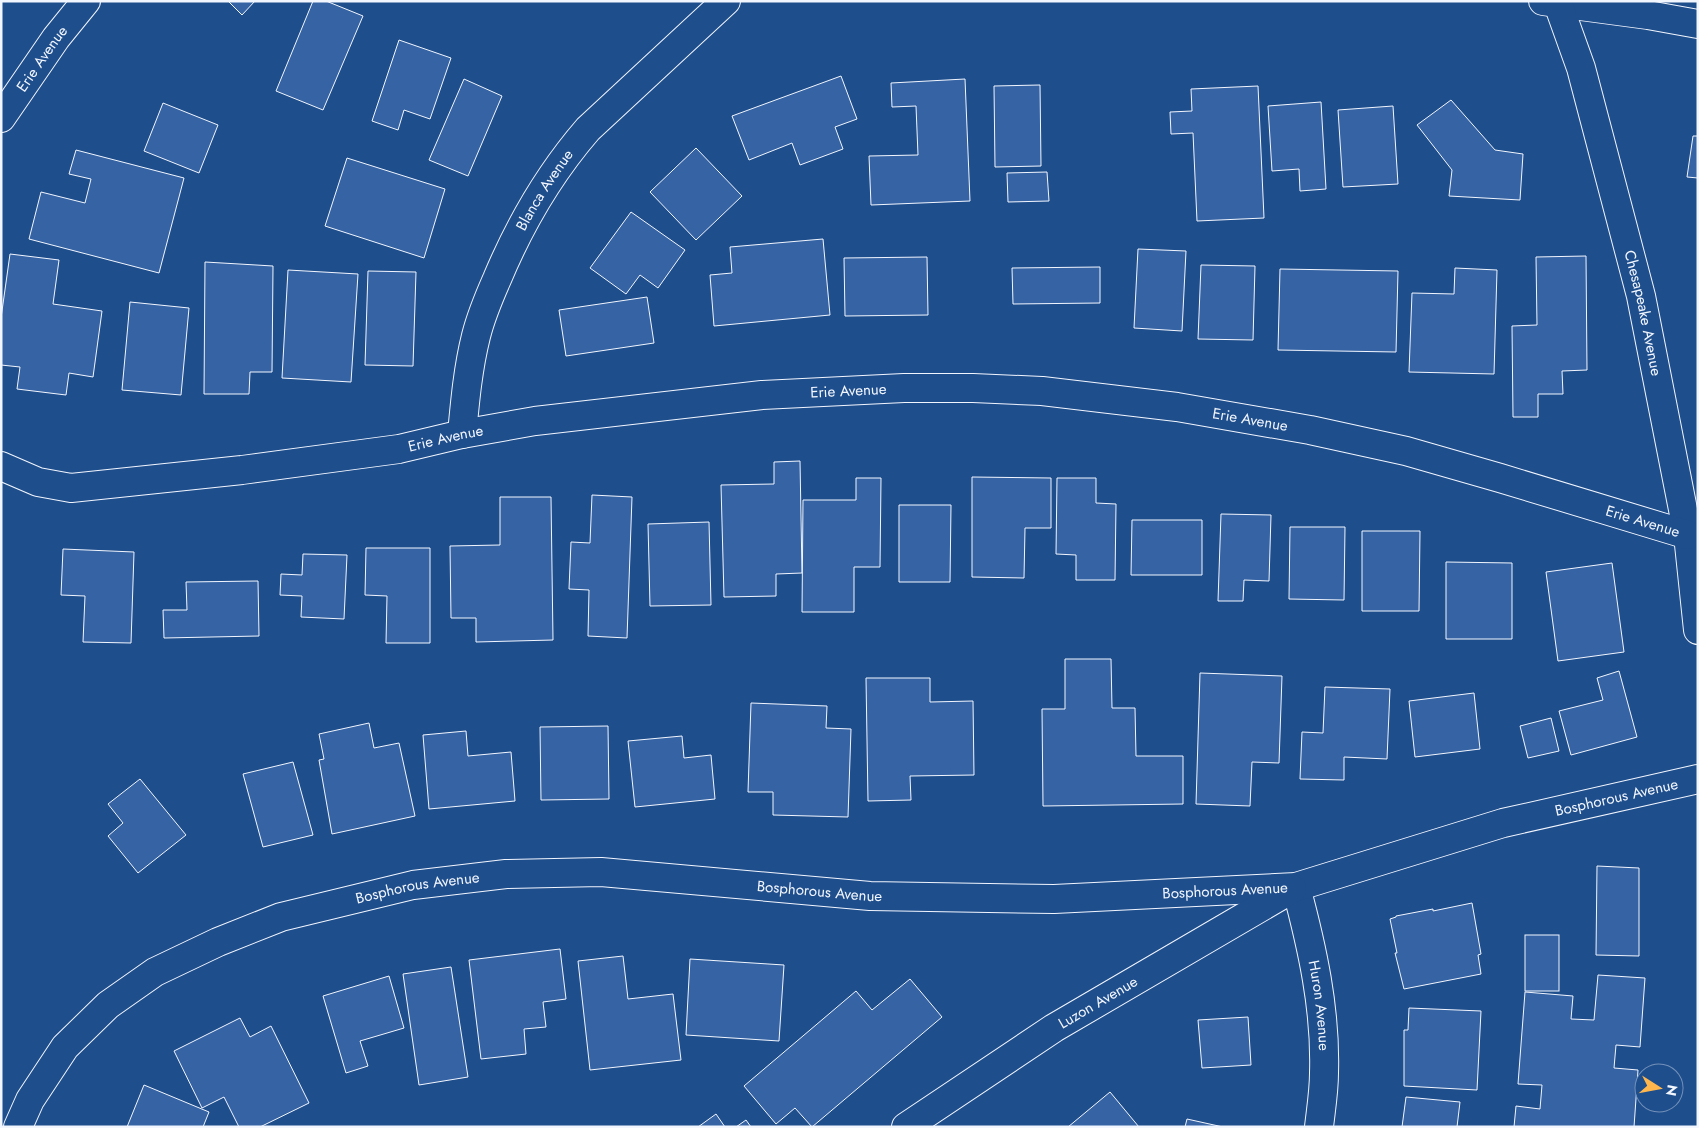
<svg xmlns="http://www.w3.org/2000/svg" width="1699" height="1128" font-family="Jost,sans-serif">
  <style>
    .building { fill: #3563a3; stroke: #f2f6ff }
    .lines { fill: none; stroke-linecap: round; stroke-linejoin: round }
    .minor-casing { stroke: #f2f6ff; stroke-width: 30 }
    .minor { stroke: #1f4e8c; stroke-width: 28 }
    .labels { text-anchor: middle; stroke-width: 4; stroke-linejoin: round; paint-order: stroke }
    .street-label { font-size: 15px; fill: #f2f6ff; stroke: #1f4e8c }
  </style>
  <rect width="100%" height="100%" fill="#1f4e8c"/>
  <g class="building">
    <path d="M228,1H255L242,15Z"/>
    <path d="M313,1H326L363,16L323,110L276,91Z"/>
    <path d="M399,40L451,58L430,119L404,110L398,130L372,121Z"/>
    <path d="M841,76L857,119L835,127L843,149L800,165L792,143L749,160L732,116Z"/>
    <path d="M464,79L502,96L468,176L429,160Z"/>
    <path d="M965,79L970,201L871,205L869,156L918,155L916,106L892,107L891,83Z"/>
    <path d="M1040,85L1041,166L995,167L994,86Z"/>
    <path d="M1258,86L1264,218L1197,221L1193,133L1171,134L1170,112L1192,111L1191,89Z"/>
    <path d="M1451,100L1495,150L1523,154L1520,200L1449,196L1452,170L1417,125Z"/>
    <path d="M1321,102L1326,189L1300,191L1299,169L1272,171L1268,106Z"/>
    <path d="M163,103L218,125L199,173L144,151Z"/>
    <path d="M1393,106L1398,184L1343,187L1338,110Z"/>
    <path d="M1693,136H1698V178L1687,177Z"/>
    <path d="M696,148L742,196L696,240L650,192Z"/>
    <path d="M76,150L184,178L159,273L29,239L41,192L85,203L91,179L69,174Z"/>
    <path d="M347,158L445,189L424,258L325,226Z"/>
    <path d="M1047,172L1049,201L1008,202L1007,173Z"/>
    <path d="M631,212L685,250L658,288L640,275L626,294L590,268Z"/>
    <path d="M823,239L830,315L714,326L710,275L732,273L730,247Z"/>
    <path d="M1138,249L1186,251L1182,331L1134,328Z"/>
    <path d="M10,254L59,260L53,304L102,311L93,377L69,373L66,395L17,389L20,367L1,365V318Z"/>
    <path d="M1586,256L1587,370L1562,371L1563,394H1538V417H1513L1512,326L1537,325L1536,257Z"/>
    <path d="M927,257L928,315L845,316L844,258Z"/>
    <path d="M205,262L273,266L272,372H250L249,394H204Z"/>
    <path d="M1201,265L1255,266L1253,340L1198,339Z"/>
    <path d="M1100,267V303L1013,304L1012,268Z"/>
    <path d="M1455,268L1497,270L1494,374L1409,372L1412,293L1454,294Z"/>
    <path d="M1280,269L1398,271L1396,352L1278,350Z"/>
    <path d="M288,270L358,274L351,382L282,378Z"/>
    <path d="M368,271L416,272L413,366L365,365Z"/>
    <path d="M647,297L654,343L566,356L559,310Z"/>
    <path d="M130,302L189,308L181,395L122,390Z"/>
    <path d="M800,461L802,573L776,574V596L724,597L721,485L774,484V462Z"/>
    <path d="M972,477L1051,478V528H1025L1024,578L972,577Z"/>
    <path d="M856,478H881L880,567H854V612H802L803,500H856Z"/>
    <path d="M1057,478H1096V503L1116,504L1115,580H1076V555L1056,554Z"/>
    <path d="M592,495L632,497L627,638L588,636L589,590L569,589L571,542L590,543Z"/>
    <path d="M500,497H551L553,640L476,642V618H451L450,546L500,545Z"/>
    <path d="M899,505H951L950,582H899Z"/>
    <path d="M1221,514L1271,515L1269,581L1244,580L1243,601H1218Z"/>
    <path d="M1132,520H1202V575H1131Z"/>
    <path d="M709,522L711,605L650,606L648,524Z"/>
    <path d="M1290,527H1345L1344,600L1289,599Z"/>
    <path d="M1362,531H1420L1419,611H1362Z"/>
    <path d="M366,548H430V643H386L387,596L365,595Z"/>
    <path d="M63,549L134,552L131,643L83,642L85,596L61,595Z"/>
    <path d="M303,554L347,555L344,619L301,617L302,596L280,595L281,574L302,575Z"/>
    <path d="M1446,562L1512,563V639H1446Z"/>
    <path d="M1612,563L1624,652L1558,661L1546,572Z"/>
    <path d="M258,581L259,636L164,638L163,610H187L186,582Z"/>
    <path d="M1065,659H1111L1112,708H1135L1136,756H1183V804L1043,806L1042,709H1065Z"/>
    <path d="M1619,671L1637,737L1571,755L1559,711L1603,700L1597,678Z"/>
    <path d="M1200,673L1282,676L1279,763L1252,762L1250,806L1196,804Z"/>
    <path d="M866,678H930V702L973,701L974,775L910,776L911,800L868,801Z"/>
    <path d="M1325,687L1390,689L1387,759L1344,757V780L1300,779L1302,732L1323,733Z"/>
    <path d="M1474,693L1480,749L1415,757L1409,701Z"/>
    <path d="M751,703L827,706L826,728L851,729L848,817L773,815V792H748Z"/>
    <path d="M1551,718L1559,751L1528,758L1520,726Z"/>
    <path d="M369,723L374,748L399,743L415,816L332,834L319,760L324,759L319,734Z"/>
    <path d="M608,726L609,799L541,800L540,727Z"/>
    <path d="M466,731L468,756L511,752L515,801L429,809L423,735Z"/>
    <path d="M682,736L684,758L711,755L715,799L635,807L628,741Z"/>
    <path d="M293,762L313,835L263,847L243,774Z"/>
    <path d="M140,779L186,835L138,873L108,836L123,823L108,804Z"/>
    <path d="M1597,866L1639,868V956L1596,955Z"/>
    <path d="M1472,903L1481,954L1478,955L1481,974L1404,989L1395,953H1397L1390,919L1396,917V916L1433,909V911Z"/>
    <rect x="1525" y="935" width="34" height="56"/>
    <path d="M560,949L566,999L543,1002L546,1027L524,1029L526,1054L481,1059L469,960Z"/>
    <path d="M623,956L628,999L673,994L681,1060L590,1070L578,961Z"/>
    <path d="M690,959L784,965L779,1041L686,1035Z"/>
    <path d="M451,967L468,1077L419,1085L403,974Z"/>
    <path d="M1598,975L1645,978L1640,1047L1616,1045L1614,1068L1638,1070L1634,1127H1514L1516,1106L1540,1109L1542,1085L1518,1084L1525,992L1573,996L1571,1019L1594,1020Z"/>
    <path d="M389,976L404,1028L360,1041L368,1066L346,1073L323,996Z"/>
    <path d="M910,979L942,1017L812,1127L795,1108L776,1124L744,1086L856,991L872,1010Z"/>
    <path d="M1409,1008L1481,1011L1477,1090L1404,1086V1030H1408Z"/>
    <path d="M1248,1017L1251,1065L1202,1068L1198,1020Z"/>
    <path d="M240,1018L250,1037L271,1026L309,1103L260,1127H239L224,1097L202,1108L174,1051Z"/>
    <path d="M144,1085L209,1112L203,1127H127Z"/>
    <path d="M1110,1092L1139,1127H1068Z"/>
    <path d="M1406,1097L1460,1102L1457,1127H1402Z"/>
    <path d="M716,1114L725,1127H698Z"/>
    <path d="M1187,1119L1223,1127H1185Z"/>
    <path d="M746,1120L751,1127H736Z"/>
  </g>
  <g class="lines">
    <g class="minor-casing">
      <g id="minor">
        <path d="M1543,1L1648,15L1698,24"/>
        <path id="s1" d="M1557,1L1581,68L1641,296L1688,535L1698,630"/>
        <path id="s2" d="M1,118L56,38L86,1"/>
        <path id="s3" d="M462,434C465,401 468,368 476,336C481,316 489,297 497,279C520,224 549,174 588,129L726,1"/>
        <path id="s4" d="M1,466L38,482L71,488L242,470L399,449L462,434L535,421L762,395L904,388H973L1042,391L1177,407L1310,430L1406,451L1500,478L1688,535"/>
        <path id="s5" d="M1296,887C1312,947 1326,1009 1324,1073C1324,1091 1321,1109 1319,1127"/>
        <path id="s6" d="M18,1127L30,1100L65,1047L108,1005L155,972L218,942L281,917L413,885L506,874L601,872L870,896L1054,899L1296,887L1503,823L1698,779"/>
        <path id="s7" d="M906,1127L1054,1028L1292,889"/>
      </g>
    </g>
    <use href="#minor" class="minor"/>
  </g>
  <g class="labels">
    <g class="street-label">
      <text dy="5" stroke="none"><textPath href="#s2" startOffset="72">Erie Avenue</textPath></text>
      <text dy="5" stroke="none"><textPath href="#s3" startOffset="261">Blanca Avenue</textPath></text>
      <text dy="5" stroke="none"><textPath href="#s1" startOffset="324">Chesapeake Avenue</textPath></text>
      <text dy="5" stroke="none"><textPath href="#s4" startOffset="858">Erie Avenue</textPath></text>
      <text dy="5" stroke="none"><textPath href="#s4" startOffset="1262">Erie Avenue</textPath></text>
      <text dy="5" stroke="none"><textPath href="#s4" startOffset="452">Erie Avenue</textPath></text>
      <text dy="5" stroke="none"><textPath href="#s4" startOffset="1668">Erie Avenue</textPath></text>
      <text dy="5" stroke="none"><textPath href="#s6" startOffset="1702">Bosphorous Avenue</textPath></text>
      <text dy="5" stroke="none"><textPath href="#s6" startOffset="488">Bosphorous Avenue</textPath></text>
      <text dy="5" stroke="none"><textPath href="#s6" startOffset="1298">Bosphorous Avenue</textPath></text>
      <text dy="5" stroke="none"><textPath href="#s6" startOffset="892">Bosphorous Avenue</textPath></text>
      <text dy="5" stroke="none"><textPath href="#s7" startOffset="229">Luzon Avenue</textPath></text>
      <text dy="5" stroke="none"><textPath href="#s5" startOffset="121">Huron Avenue</textPath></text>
    </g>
  </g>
  <rect width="1699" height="1128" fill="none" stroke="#f2f6ff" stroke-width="5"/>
  <g transform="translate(1659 1088) rotate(101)"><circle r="24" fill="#1f4e8c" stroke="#7391ba"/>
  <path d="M0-4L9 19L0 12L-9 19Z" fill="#ffb74d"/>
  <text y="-8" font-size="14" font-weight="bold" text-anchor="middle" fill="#f2f6ff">N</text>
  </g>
</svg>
